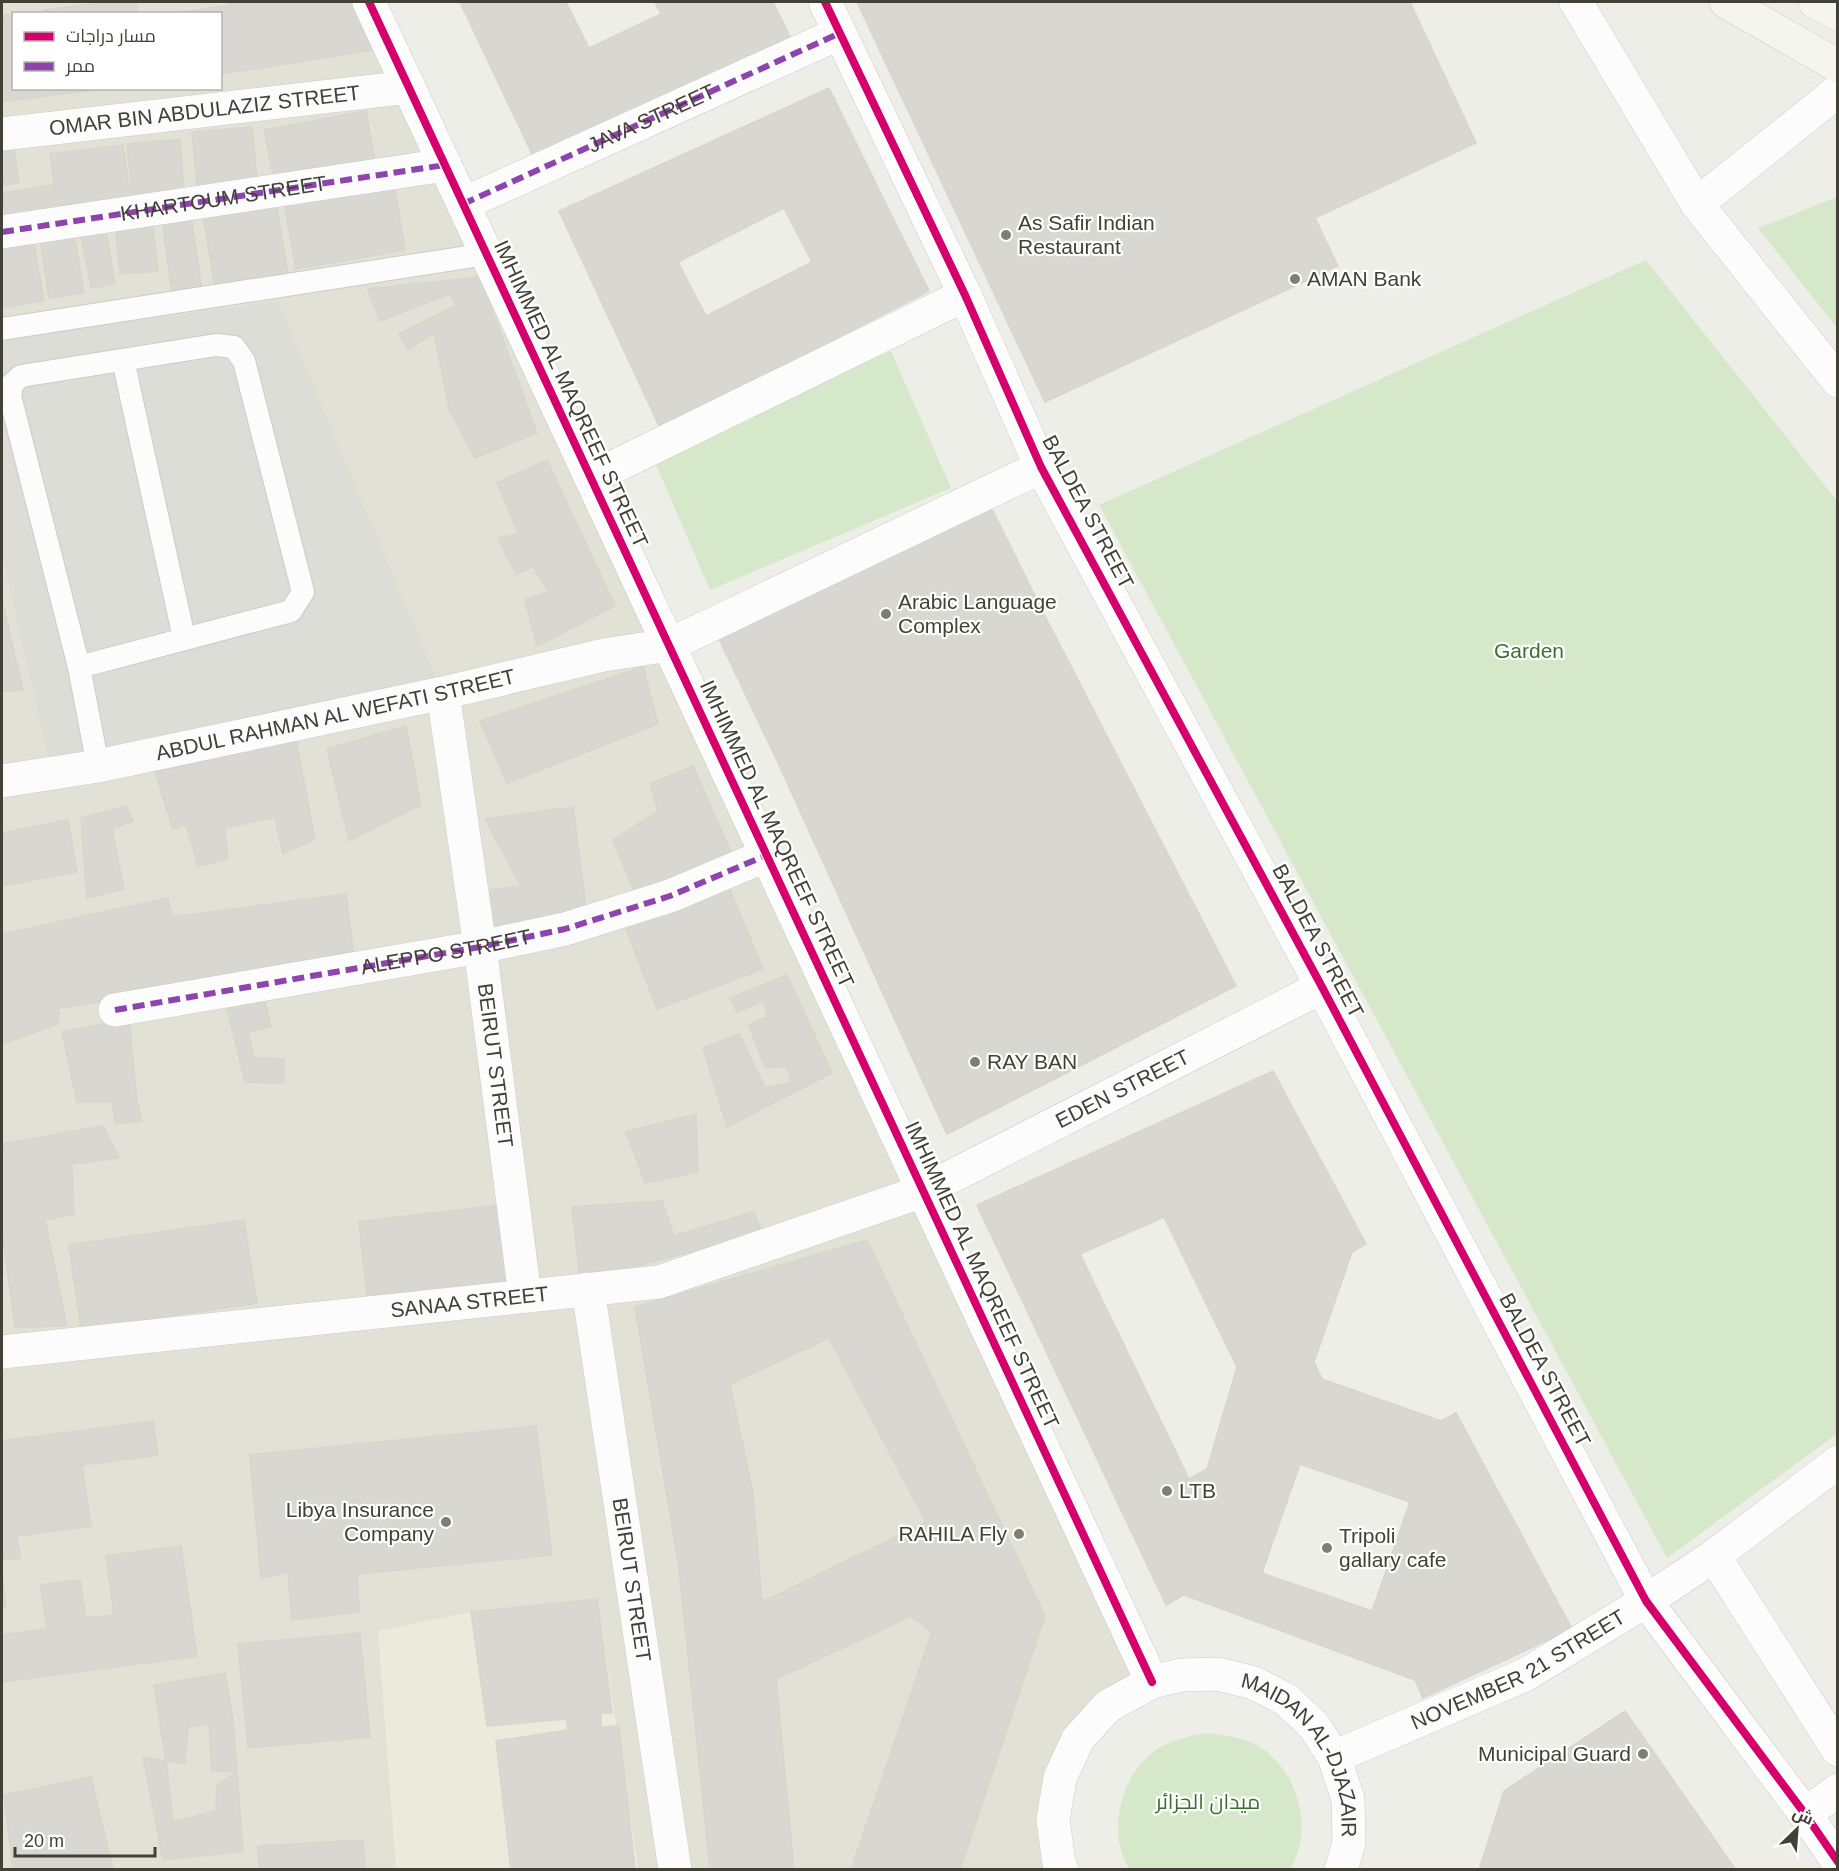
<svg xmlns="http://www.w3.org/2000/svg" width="1839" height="1871" font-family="Helvetica,Cairo,sans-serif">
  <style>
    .residential { fill: #e2e1d6; fill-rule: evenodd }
    .education { fill: #ebebdb }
    .green { fill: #d6e8ca }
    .parking { fill: #ddddd8 }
    .building { fill: #d8d7d1; stroke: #d6d5cf; stroke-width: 1.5; fill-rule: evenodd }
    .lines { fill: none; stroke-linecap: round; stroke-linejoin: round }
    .service-casing { stroke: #ccccc6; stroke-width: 24 }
    .minor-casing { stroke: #ccccc6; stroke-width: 34 }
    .tertiary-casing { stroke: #ccccc6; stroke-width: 34 }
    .secondary-casing { stroke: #ccccc0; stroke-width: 34 }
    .service { stroke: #fcfcfc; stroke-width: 22 }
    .minor { stroke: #fcfcfc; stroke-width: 33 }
    .tertiary { stroke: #fcfcfc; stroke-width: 33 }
    .secondary { stroke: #f5f5ef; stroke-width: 33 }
    .quiet { stroke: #8e44ad; stroke-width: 6; stroke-dasharray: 12 6; stroke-linecap: butt }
    .cycleway-casing { stroke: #fff; stroke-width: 11 }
    .cycleway { stroke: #d6006c; stroke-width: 8 }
    .poi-dot { fill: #7f7e75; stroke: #fff; stroke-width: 2 }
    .labels { text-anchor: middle; stroke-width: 4.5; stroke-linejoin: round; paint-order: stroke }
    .street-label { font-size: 21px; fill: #434136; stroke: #fff }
    .poi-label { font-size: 21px; fill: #434136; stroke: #fff; text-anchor: start }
    .park-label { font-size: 21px; fill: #39702e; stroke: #fff }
  </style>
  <rect width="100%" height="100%" fill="#eeeee9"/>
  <path class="residential" d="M2,2H368L1152,1684L1078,1737L1061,1869L2,1870ZM14,14H220V88H14Z"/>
  <path class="education" d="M597,1599L638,1869H396L378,1631L471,1612Z"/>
  <g class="green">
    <path d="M1837,197V328L1758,228Z"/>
    <path d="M1646,260L1837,501V1434L1667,1558L1099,505Z"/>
    <path d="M891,351L951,488L710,590L651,453Z"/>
    <path d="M1208,1733C1228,1736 1249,1738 1266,1751C1300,1778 1313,1832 1290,1869L1130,1870C1106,1835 1120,1778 1152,1753C1169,1740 1188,1736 1208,1733Z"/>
  </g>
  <path class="parking" d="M278,301L437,679L50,765L2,555V339Z"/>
  <g class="building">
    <path d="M111,2H137L138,14H43V10Z"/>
    <path d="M229,2H368L393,47L220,74V14H168L230,5Z"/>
    <path d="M460,2H566L589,48L661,14L655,2H773L790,37L533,156Z"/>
    <path d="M857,2H1410L1476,143L1315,218L1338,266L1045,402Z"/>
    <path d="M14,14V88H52L53,95L2,102V16Z"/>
    <path d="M53,88H108L54,95Z"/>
    <path d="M829,88L929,291L660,428L559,211ZM784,208L812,262L706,316L678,262Z"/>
    <path d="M366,111L376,166L275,184L264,130Z"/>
    <path d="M252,127L258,189L198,195L192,132Z"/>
    <path d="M180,139L184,192L132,197L127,144Z"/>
    <path d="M123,145L130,197L57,206L50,154Z"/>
    <path d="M14,149L19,183L2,185V151Z"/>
    <path d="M393,178L405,250L296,269L283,197Z"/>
    <path d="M53,185L58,216L7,225L2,193Z"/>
    <path d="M276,202L289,281L216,293L203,214Z"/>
    <path d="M152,220L158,271L120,274L115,224Z"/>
    <path d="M192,221L202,291L172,295L163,226Z"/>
    <path d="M105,225L115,284L91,288L80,229Z"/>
    <path d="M73,227L84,293L49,298L39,232Z"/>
    <path d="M32,232L44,301L2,308V237Z"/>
    <path d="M480,277L537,433L475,458L449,409L434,333L408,350L399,334L457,305L449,294L380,321L368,289Z"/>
    <path d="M547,460L615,606L537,646L525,600L548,592L533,566L516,575L498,538L519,534L497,483Z"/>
    <path d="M988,501L1046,618L1236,986L947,1134L781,769L719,639Z"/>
    <path d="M2,600L23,690L2,692Z"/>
    <path d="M643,667L658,724L507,783L480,721Z"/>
    <path d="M941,706L963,744L901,768L933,838L1014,798L1051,873L968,915L1004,977L1081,935L1137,1036L947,1134L781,769L835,743L846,736L850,749Z"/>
    <path d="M406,726L421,805L349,841L327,749Z"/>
    <path d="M296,739L315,839L283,854L275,817L225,828L228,859L198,866L186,824L173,829L155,772Z"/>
    <path d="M693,766L733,857L635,894L613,840L658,811L650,784Z"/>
    <path d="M126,806L133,821L112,828L124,889L87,898L81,818Z"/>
    <path d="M573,807L587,914L491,936L482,891L521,886L485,819Z"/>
    <path d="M68,820L77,872L2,886V833Z"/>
    <path d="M727,882L763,969L657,1009L626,929Z"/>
    <path d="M346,894L354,959L318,969L59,1008L58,1024L2,1044V934L168,898L172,917Z"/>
    <path d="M787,975L832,1073L727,1127L703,1048L739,1034L765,1088L792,1082L787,1066L765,1068L749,1025L768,1017L763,1001L737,1012L730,998Z"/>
    <path d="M264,996L271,1027L248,1032L254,1058L284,1059V1083L245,1082L226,1005Z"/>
    <path d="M129,1019L137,1102H77L62,1032Z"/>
    <path d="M1273,1071L1366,1244L1352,1252L1314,1362L1322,1379L1441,1421L1456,1413L1572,1629L1423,1698L1415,1680L1184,1595L1166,1605L977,1205ZM1164,1217L1237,1367L1207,1469L1189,1479L1080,1254ZM1300,1464L1410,1502L1372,1611L1262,1573Z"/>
    <path d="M112,1102H137L142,1121L116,1124Z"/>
    <path d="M696,1114L698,1172L645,1183L626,1132Z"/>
    <path d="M103,1126L119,1158L72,1164L74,1214L45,1220L67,1326L15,1327L2,1231V1144Z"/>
    <path d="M662,1201L674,1236L754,1212L762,1233L580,1281L572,1207Z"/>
    <path d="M498,1205L507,1280L367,1296L359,1222Z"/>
    <path d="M244,1220L257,1303L81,1329L69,1245Z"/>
    <path d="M867,1240L1045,1616L960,1870H851L932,1632L911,1616L776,1679L794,1870H710L679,1567L635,1307ZM829,1338L926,1522L762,1602L753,1494L730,1384Z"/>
    <path d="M153,1421L158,1455L82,1465L91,1526L17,1536L20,1558L2,1560V1441Z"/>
    <path d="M536,1426L552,1555L357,1574L359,1612L292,1620L288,1572L261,1578L250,1455Z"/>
    <path d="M181,1546L197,1656L2,1682V1635L47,1629L40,1585L80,1580L86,1618L114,1615L106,1556Z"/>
    <path d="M2,1575L6,1606H2Z"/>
    <path d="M597,1599L612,1713H601V1727L619,1726L635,1870H511L496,1741L568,1730L566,1719L487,1726L471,1612Z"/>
    <path d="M360,1633L370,1737L248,1748L238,1644Z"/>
    <path d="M225,1673L233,1720L188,1727L185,1763L166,1761L154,1685Z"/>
    <path d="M1625,1711L1736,1870H1479L1504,1791Z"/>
    <path d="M233,1720L237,1772L212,1771L209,1724Z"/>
    <path d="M143,1757L166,1761L173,1822L216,1811L217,1785L237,1772L243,1851L163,1860Z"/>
    <path d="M91,1777L113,1870H13L4,1795Z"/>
    <path d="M363,1840L365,1870H259L258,1846Z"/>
  </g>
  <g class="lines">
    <g class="service-casing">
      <g id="service">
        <path d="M2,329L487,254"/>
        <path d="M123,360L184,638"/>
        <path d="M79,667L291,611L303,592L244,361L234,347L216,345L21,376L12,384L10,396L79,667L98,766"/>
      </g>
    </g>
    <g class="minor-casing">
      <g id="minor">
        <path d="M1576,2L1697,204L1838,381"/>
        <path id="s1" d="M2,134L409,87"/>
        <path id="s2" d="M463,204L840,33"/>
        <path d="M1697,204L1838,91"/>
        <path d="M2,232L445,165"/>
        <path d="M591,478L965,295"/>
        <path id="s3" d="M443,693L480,947L525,1296"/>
        <path id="s4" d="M2,781L98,766L443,693L604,655L669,645L1041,467"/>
        <path d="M115,1010L480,947L565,929L670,896L767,855"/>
        <path id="s5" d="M588,1289L675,1870"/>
        <path id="s6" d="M2,1352L659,1282L923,1191L1322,987"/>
        <path d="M1714,1556L1838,1750"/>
        <path d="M1805,1814L1838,1790"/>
      </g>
    </g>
    <g class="tertiary-casing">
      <g id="tertiary">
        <path d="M369,2L1152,1682"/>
        <path d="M825,2L965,295L1041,467L1322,987L1646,1601L1805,1814L1838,1862"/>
        <path id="s7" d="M1334,1757L1525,1675L1646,1601L1714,1556L1838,1462"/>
        <path id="s8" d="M1062,1870L1059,1863L1053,1820L1060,1778L1078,1739L1108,1706L1152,1682L1181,1675L1218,1674L1254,1683L1287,1700L1314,1726L1334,1757L1348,1799L1349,1843L1341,1870"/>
      </g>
    </g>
    <g class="secondary-casing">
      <g id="secondary">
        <path d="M1726,2L1838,66"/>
        <path d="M1815,2L1838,14"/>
      </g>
    </g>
    <use href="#service" class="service"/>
    <use href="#minor" class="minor"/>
    <use href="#tertiary" class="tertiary"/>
    <use href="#secondary" class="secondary"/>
    <g class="quiet">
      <path d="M463,204L840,33"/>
      <path id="s9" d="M2,232L445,165"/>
      <path id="s10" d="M115,1010L480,947L565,929L670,896L767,855"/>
    </g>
    <g class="cycleway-casing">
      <g id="cycleway">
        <path d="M369,2L1152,1682"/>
        <path d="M825,2L965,295L1041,467L1322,987L1646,1601L1805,1814L1838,1862"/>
      </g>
    </g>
    <use href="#cycleway" class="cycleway"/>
  </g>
  <g class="poi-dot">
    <circle cx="1006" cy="235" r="6"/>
    <circle cx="1295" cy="279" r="6"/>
    <circle cx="886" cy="614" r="6"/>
    <circle cx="975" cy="1062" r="6"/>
    <circle cx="1167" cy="1491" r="6"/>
    <circle cx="446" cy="1522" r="6"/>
    <circle cx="1019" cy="1534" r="6"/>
    <circle cx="1327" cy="1548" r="6"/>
    <circle cx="1643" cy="1754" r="6"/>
  </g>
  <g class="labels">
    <g class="street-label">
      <text dy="7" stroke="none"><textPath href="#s1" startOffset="204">OMAR BIN ABDULAZIZ STREET</textPath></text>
      <text dy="7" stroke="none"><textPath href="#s2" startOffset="207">JAVA STREET</textPath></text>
      <text dy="7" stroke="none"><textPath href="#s9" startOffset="224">KHARTOUM STREET</textPath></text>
      <text transform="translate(571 394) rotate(65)" y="7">IMHIMMED AL MAQREEF STREET</text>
      <text transform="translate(1088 512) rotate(62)" y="7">BALDEA STREET</text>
      <text dy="7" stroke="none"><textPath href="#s4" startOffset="340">ABDUL RAHMAN AL WEFATI STREET</textPath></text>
      <text transform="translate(777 834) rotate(65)" y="7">IMHIMMED AL MAQREEF STREET</text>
      <text transform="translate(1318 941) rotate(62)" y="7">BALDEA STREET</text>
      <text dy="7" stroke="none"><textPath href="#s10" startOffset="336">ALEPPO STREET</textPath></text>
      <text dy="7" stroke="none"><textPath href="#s3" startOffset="376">BEIRUT STREET</textPath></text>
      <text dy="7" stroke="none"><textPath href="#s6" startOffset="1164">EDEN STREET</textPath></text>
      <text transform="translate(982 1275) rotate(65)" y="7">IMHIMMED AL MAQREEF STREET</text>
      <text dy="7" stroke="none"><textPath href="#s6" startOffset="470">SANAA STREET</textPath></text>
      <text transform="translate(1545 1370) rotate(62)" y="7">BALDEA STREET</text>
      <text dy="7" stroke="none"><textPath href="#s5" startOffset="294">BEIRUT STREET</textPath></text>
      <text dy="7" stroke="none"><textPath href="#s7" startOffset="204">NOVEMBER 21 STREET</textPath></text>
      <text dy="7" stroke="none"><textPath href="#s8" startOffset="426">MAIDAN AL-DJAZAIR</textPath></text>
    </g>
    <g class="poi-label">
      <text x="1018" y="230">As Safir Indian<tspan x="1018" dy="24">Restaurant</tspan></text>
      <text x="1307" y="286">AMAN Bank</text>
      <text x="898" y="609">Arabic Language<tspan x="898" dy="24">Complex</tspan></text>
      <text x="987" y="1069">RAY BAN</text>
      <text x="1179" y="1498">LTB</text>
      <text x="434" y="1517" text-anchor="end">Libya Insurance<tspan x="434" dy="24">Company</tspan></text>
      <text x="1007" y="1541" text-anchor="end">RAHILA Fly</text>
      <text x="1339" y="1543">Tripoli<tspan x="1339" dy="24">gallary cafe</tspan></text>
      <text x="1631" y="1761" text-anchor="end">Municipal Guard</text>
    </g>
    <g class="park-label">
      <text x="1529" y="658">Garden</text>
      <text x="1208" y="1809">ميدان الجزائر</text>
    </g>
  </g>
  <rect width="1839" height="1871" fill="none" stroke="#434136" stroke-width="6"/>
  <rect x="12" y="12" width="210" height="78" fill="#ffffff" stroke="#b4b3af" stroke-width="1.5"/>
  <rect x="24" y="32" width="30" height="9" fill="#d6006c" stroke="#b4b3af" stroke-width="1.5"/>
  <text x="66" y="42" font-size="18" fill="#434136">مسار دراجات</text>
  <rect x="24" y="62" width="30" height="9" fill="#8e44ad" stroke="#b4b3af" stroke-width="1.5"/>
  <text x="66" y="72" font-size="18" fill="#434136">ممر</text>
  <g transform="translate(1797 1829) rotate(25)" stroke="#ffffff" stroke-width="4.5" paint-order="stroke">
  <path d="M0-4.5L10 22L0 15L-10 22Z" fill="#434136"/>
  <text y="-9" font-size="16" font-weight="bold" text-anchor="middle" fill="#434136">ش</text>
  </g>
  <path d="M15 1847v9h140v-9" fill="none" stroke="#434136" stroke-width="3"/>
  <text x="24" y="1847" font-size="18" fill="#434136" stroke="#ffffff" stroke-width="4.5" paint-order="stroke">20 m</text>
</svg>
